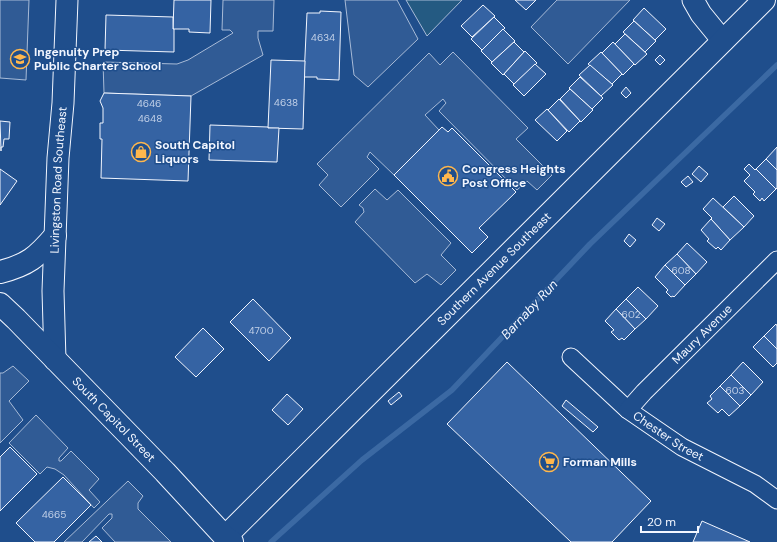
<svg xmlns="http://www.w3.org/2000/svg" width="777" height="542" font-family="'DM Sans',sans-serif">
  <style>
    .green { fill: #245a82; stroke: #a8bbd7 }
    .parking { fill: #305b95; stroke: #a8bbd7 }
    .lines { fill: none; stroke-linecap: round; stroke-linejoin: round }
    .stream { stroke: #3b69a3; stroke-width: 5.5 }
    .building { fill: #3563a3; stroke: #f2f6ff }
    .minor-casing { stroke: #f2f6ff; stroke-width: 19 }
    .tertiary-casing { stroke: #f2f6ff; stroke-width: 23 }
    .secondary-casing { stroke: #f2f6ff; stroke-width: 24 }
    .primary-casing { stroke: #f2f6ff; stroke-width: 24 }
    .minor { stroke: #1f4e8c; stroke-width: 17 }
    .tertiary { stroke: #1f4e8c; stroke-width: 21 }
    .secondary { stroke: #1f4e8c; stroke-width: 22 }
    .primary { stroke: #1f4e8c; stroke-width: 22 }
    .labels { text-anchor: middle; stroke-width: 3; stroke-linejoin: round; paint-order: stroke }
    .number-label { font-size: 10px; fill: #c3d1e8 }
    .poi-label { font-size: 12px; font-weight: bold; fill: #f2f6ff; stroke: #1f4e8c; text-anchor: start }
    .street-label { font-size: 12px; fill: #f2f6ff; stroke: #1f4e8c }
    .water-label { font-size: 13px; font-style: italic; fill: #f2f6ff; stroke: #1f4e8c }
  </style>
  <rect width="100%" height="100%" fill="#1f4e8c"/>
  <path class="green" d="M406,0H462L427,36Z"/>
  <g class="parking">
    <path d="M0,0H29L26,80L0,78Z"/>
    <path d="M223,0H274L273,31H258V38L263,55L191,96L104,93L103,62L177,64L188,60L233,33L230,30H222Z"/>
    <path d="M345,0H397L418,39L368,87L354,75Z"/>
    <path d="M557,0H630L568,64L531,27Z"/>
    <path d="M453,52L528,128L516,139L552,175L537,190L527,181L517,190L439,111L446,103L443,99L425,115L439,130L394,175L370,152L367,157L379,169L341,207L319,185L328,175L317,164L429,53L440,65Z"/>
    <path d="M375,189L387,200L398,190L451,243L441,255L456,270L441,285L427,274L415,283L355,222L364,212L363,208L359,205Z"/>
    <path d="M13,366L29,381L9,401L23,420L0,443V373H3Z"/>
    <path d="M36,415L68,448L59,458V461H61L71,451L99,479L89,490L100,502L94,508L64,475L55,469L47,467L40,474L9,443Z"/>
    <path d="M128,481L143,496L138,503V509L171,542H115L102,528L112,518V514H109L82,542H64Z"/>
  </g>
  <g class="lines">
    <path class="stream" d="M271,542L362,460L452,390L590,244L777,65"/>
  </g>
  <g class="building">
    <path d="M174,0H211L210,33L189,32V29H173Z"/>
    <path d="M515,0H536L526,10Z"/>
    <path d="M483,5L495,16L472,37L461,26Z"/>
    <path d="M644,8L666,29L655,40L633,20Z"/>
    <path d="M320,11L341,12L339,80L317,79V77H304L307,13H320Z"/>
    <path d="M106,15L173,17V29H174V52L105,50Z"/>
    <path d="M494,17L505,28L482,50L471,39Z"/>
    <path d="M634,21L656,41L645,52L623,32Z"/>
    <path d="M503,29L515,41L492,62L481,51Z"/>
    <path d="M625,34L647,54L635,65L615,44Z"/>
    <path d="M514,42L524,52L503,75L491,63Z"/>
    <path d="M613,42L634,64L623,75L602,53Z"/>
    <path d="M525,51L537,63L514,84L504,74Z"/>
    <path d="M601,52L622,74L612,84L588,64Z"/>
    <path d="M660,55L665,60L660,65L655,60Z"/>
    <path d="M271,60L305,61L303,129L268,128Z"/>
    <path d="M535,64L546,74L524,96L513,85Z"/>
    <path d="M590,65L613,85L601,96L579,75Z"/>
    <path d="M580,77L603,98L592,109L569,88Z"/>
    <path d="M626,87L631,93L626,98L621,93Z"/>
    <path d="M570,89L593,110L581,122L560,99Z"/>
    <path d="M104,93L191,96L188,181L101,178L102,139H100V123H103V108L100,101Z"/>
    <path d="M559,99L580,121L569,132L548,110Z"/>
    <path d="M547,109L567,131L557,141L535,120Z"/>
    <path d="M0,121L10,122L9,139H4L3,147H1V151Z"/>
    <path d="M210,125L268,127V128H279L277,162L209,160Z"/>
    <path d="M442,127L448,132L452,128L516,192L479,228L488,237L472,253L394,175Z"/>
    <path d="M777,147V170L766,159Z"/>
    <path d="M766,159L777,170V188L776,189L756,169Z"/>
    <path d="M749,164L755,170L756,169L776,189L764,201L762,198L760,201L753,194L755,192L744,181L750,175L744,169Z"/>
    <path d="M699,166L708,174L701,182L692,174Z"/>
    <path d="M0,169L17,181L0,205Z"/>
    <path d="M688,176L693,182L686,187L681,182Z"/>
    <path d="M734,196L754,216L744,227L723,207Z"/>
    <path d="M713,198L744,227L730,240L711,219L712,218L703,209Z"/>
    <path d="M657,218L665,224L659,231L652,225Z"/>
    <path d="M711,219L730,240L721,250L718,247L716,249L707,241L709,239L701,230Z"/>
    <path d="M629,234L636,240L630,247L624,241Z"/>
    <path d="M687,243L707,262L696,274L677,254Z"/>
    <path d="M677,254L696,274L685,285L665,265Z"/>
    <path d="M665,265L685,285L674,297L673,296L671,297L666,292L668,290L655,277Z"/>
    <path d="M638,287L658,306L646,319L626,299Z"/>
    <path d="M253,299L291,338L269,361L230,322Z"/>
    <path d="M626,299L646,319L635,329L616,309Z"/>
    <path d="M616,309L635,329L624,340L622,338L619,340L611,332L614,330L605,321Z"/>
    <path d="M776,324L777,326V349L764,336Z"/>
    <path d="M203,328L224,349L196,377L175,357Z"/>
    <path d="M764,336L777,349V363L773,367L753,347Z"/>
    <path d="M507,362L651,501L612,542H571L447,424Z"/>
    <path d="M743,362L763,382L751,395L731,375Z"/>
    <path d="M731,375L751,395L740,406L720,386Z"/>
    <path d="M720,386L740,406L729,416L722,409L718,413L707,403L712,399L710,396Z"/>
    <path d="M399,392L402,396L391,405L388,401Z"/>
    <path d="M287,394L303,409L288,425L272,410Z"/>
    <path d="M566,400L598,427L593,432L562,406Z"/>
    <path d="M10,447L37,474L0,511V457Z"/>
    <path d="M63,477L91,505L54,542H35L16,523Z"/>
    <path d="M702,521L750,542H693Z"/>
    <path d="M96,536L102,542H89Z"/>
  </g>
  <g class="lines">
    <g class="minor-casing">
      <g id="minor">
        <path id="s1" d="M571,357L628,410L682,447L755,484L777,500"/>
        <path id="s2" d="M628,410L644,392L777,260"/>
      </g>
    </g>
    <g class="tertiary-casing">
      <g id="tertiary">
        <path d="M693,0L701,14L723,41"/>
        <path id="s3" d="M55,360L53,291L58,158L63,103L67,0"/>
      </g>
    </g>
    <g class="secondary-casing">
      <g id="secondary">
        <path id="s4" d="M225,537L764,0"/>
      </g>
    </g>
    <g class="primary-casing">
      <g id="primary">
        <path d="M0,272C28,265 37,257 55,236"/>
        <path id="s5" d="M0,304L16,319L165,472L225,537L232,542"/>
      </g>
    </g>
    <use href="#minor" class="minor"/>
    <use href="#tertiary" class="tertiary"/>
    <use href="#secondary" class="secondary"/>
    <use href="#primary" class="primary"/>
  </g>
  <defs>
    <g id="school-ring" transform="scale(1)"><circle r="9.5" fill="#1f4e8c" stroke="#ffb74d" stroke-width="1.5"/><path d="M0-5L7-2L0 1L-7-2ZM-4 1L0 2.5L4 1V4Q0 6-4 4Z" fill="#ffb74d"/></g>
    <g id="shop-ring" transform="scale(1)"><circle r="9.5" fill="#1f4e8c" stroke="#ffb74d" stroke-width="1.5"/><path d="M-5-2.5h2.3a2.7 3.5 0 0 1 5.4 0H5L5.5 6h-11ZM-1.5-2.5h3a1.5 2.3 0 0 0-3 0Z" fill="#ffb74d"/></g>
    <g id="civic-ring" transform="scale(1)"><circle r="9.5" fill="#1f4e8c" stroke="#ffb74d" stroke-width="1.5"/><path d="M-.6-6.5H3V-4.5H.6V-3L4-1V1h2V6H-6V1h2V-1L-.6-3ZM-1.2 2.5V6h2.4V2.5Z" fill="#ffb74d"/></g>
    <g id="supermarket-ring" transform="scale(1)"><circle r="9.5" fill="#1f4e8c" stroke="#ffb74d" stroke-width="1.5"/><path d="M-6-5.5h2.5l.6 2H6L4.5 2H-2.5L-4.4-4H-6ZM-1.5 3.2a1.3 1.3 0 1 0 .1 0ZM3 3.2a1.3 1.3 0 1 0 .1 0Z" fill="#ffb74d"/></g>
  </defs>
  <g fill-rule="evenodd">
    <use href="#school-ring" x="20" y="59"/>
    <use href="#shop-ring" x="141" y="152"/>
    <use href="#civic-ring" x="448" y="176"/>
    <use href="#supermarket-ring" x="549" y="462"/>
  </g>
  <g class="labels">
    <g class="number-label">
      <text x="323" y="41">4634</text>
      <text x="286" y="106">4638</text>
      <text x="149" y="107">4646</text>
      <text x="150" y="122">4648</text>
      <text x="681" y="274">608</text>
      <text x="631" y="318">602</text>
      <text x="261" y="334">4700</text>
      <text x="735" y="394">603</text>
      <text x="54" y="518">4665</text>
    </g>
    <g class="poi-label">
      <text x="34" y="56">Ingenuity Prep<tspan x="34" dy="14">Public Charter School</tspan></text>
      <text x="155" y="149">South Capitol<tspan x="155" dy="14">Liquors</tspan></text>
      <text x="462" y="173">Congress Heights<tspan x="462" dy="14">Post Office</tspan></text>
      <text x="563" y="466">Forman Mills</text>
    </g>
    <g class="street-label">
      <text dy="4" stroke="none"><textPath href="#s3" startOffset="180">Livingston Road Southeast</textPath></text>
      <text dy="4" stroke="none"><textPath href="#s4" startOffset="380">Southern Avenue Southeast</textPath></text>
      <text dy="4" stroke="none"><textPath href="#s2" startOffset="106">Maury Avenue</textPath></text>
      <text dy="4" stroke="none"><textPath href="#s5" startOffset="162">South Capitol Street</textPath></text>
      <text dy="4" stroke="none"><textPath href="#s1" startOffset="126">Chester Street</textPath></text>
    </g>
    <g class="water-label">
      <text transform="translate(529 309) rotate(-47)" y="5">Barnaby Run</text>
    </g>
  </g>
  <path d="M641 526v6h57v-6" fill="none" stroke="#f2f6ff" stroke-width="2"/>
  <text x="647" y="526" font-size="12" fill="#f2f6ff" stroke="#1f4e8c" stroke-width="3" paint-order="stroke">20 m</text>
</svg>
